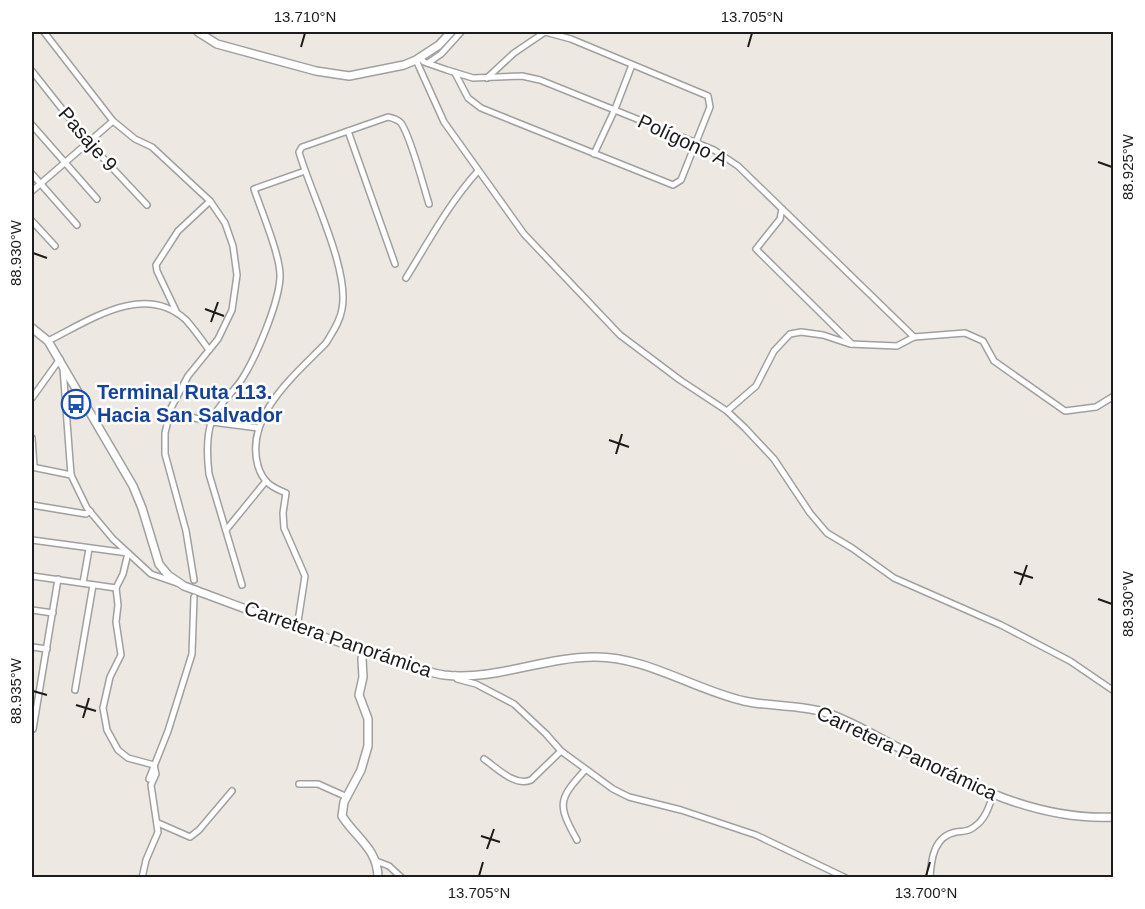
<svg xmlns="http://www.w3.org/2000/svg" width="1145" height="909" font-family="Arial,sans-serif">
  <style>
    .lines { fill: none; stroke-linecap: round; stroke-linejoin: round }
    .minor-casing { stroke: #a0a0a0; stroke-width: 8 }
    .tertiary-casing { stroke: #a0a0a0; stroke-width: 10 }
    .minor { stroke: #fff; stroke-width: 5 }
    .tertiary { stroke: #fff; stroke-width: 7 }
    .ticks { fill: none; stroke: #1c1c1c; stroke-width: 2 }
    .labels { text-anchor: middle; stroke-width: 5; stroke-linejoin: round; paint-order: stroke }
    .street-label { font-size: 20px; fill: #1c1c1c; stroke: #fff }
    .transit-label { font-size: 20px; font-weight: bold; fill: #164399; stroke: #fff; text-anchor: start }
    .neatline { fill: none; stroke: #1c1c1c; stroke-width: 2 }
    .ticks-label { font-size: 15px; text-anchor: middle; fill: #1c1c1c }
  </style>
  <rect width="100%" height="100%" fill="#ede9e2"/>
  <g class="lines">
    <g class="minor-casing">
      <g id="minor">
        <path d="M44,32L113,121L135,139L152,147L210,201L225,223L233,246L237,275L232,310L218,339L188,376L171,408L165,433V454L186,531L194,580"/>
        <path d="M420,58L424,62L447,70L473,78L522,76L540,80L714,150L738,166L914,337"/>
        <path d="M416,60L444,122L524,234L620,335L680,380L727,411L745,428L774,459L810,513L827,533L852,548L894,578L1001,625L1070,661L1114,691"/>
        <path d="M428,63L441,54L461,32"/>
        <path d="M32,71L89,143L147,205"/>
        <path d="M455,73L468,98L481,108L673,185L681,180L710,107L708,96L571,39L545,32L514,53L487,78"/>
        <path d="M32,125L97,199"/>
        <path d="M348,131L395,264"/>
        <path d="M594,154L615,109L632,65"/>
        <path d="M32,174L77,225"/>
        <path d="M32,191L113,121"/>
        <path d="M782,209L780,219L756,249L852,344"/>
        <path d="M32,221L55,246"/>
        <path d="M406,278C429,241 449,203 478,171"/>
        <path d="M177,313L157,271L156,265L178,231L210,201"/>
        <path d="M48,341C90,320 144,282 186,320C194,329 202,340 209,350"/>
        <path d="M63,368L71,475L87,508L113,539L151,574L177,583"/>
        <path d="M32,398L60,359"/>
        <path d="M727,411L756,386L774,351L790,334L801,332L823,335L850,344L897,346L914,337L965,333L983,341L994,361L1065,411L1096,407L1114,396"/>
        <path d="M186,416L212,422L259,428"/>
        <path d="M32,438L34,467"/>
        <path d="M32,467L71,475"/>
        <path d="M32,505L86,514L90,511"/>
        <path d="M226,530L266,481"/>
        <path d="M32,540L128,553L123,574L116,588L118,605L116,622L121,655L110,677L103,708L107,730L118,750L128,758L154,765L156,774L151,785L158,832L146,860L142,878"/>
        <path d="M32,576L116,588"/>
        <path d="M83,583L89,549"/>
        <path d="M242,585L209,474C207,457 206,436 212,420C218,404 233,393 242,379C256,357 279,303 280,277C281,257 261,210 254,189L305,171"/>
        <path d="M32,610L53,613"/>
        <path d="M297,628L305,576L284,528L283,513L286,493C271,487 263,482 258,466C244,416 295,375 326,343C332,333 340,322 342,309C350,270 311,194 299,152L302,147L308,145L388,117C393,118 397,119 401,123C411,137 423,185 429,204"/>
        <path d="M32,647L47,649"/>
        <path d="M455,675L457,679L476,684L514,704L546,734L561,751L613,789L629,797L681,810L756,835L846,878"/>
        <path d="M75,690L93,585"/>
        <path d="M33,729L58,579"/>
        <path d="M484,759C497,768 515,787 531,780L561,751"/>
        <path d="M149,779L168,731L192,654L194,597"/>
        <path d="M299,784H318L347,797"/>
        <path d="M158,823L190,837L199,830L232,791"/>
        <path d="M577,840C557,804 558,800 585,770"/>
        <path d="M376,861L389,866L402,878"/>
        <path d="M930,878C931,859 934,836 956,832C963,831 968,832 974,827C985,820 989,807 993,795"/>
      </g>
    </g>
    <g class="tertiary-casing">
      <g id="tertiary">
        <path d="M198,32L217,44L316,71L349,76L404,65L416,60L439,45L451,32"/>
        <path d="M32,328L48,341L133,486L142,508L159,564L168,575L184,586C249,610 315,636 382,656C402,662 423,672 444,675C495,681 544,657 594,657C645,656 695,690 744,701C771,707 800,704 827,713C851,721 874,735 897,747C965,783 1034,821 1114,817"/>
        <path d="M363,651L362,659L363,677L359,695L368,719V746L361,770L344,802L342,816C356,838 378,849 378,878"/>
      </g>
    </g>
    <use href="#minor" class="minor"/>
    <use href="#tertiary" class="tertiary"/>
  </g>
  <path class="ticks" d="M301,47L305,33M748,47L752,33M1098,162L1112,167M33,253L47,258M205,309L224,316M211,322L218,302M609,440L629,447M616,454L622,434M1014,572L1033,578M1020,585L1027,565M1098,599L1112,604M33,691L47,695M76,705L96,711M83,718L89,698M481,836L500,842M487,849L494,829M479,876L483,862M926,876L930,862"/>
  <defs>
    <g id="bus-ring" transform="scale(1.5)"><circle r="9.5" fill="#fff" stroke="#1a4fb4" stroke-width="1.5"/><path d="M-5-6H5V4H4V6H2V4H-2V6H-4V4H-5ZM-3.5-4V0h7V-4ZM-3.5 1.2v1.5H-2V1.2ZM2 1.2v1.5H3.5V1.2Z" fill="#1a4fb4"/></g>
  </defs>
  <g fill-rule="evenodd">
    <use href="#bus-ring" x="76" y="404"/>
  </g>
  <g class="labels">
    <g class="street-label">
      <text transform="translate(88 139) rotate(49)" y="7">Pasaje 9</text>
      <text transform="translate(683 140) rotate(25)" y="7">Polígono A</text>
      <text transform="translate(338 639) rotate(19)" y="7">Carretera Panorámica</text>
      <text transform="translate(907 753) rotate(25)" y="7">Carretera Panorámica</text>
    </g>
    <g class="transit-label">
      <text x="97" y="399">Terminal Ruta 113.<tspan x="97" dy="23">Hacia San Salvador</tspan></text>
    </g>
  </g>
  <rect width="1145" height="909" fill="none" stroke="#ffffff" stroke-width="66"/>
  <rect x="33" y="33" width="1079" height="843" class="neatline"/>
  <g class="ticks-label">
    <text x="305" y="22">13.710°N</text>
    <text x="752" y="22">13.705°N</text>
    <text transform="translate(1128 167) rotate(-90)" y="5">88.925°W</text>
    <text transform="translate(16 253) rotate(-90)" y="5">88.930°W</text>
    <text transform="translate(1128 604) rotate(-90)" y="5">88.930°W</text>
    <text transform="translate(16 691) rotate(-90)" y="5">88.935°W</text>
    <text x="479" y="898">13.705°N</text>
    <text x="926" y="898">13.700°N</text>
  </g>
</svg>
